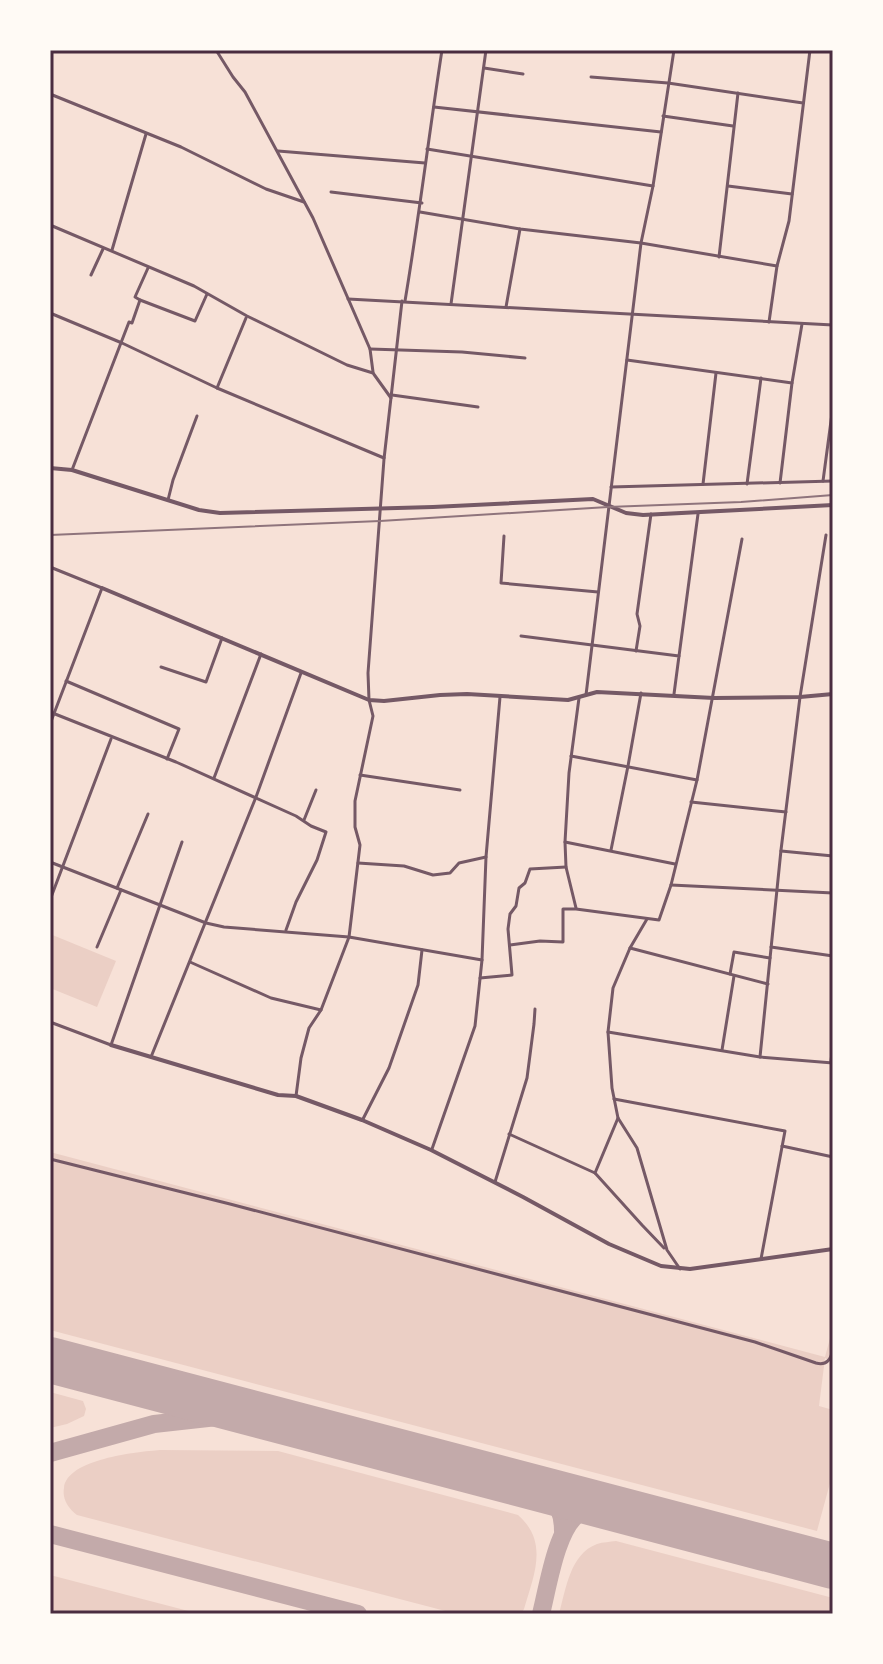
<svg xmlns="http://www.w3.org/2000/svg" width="883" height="1664" font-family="'PT Sans Narrow',sans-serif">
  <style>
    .green { fill: #ebcfc5 }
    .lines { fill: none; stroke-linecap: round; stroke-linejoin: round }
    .taxiway { stroke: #c3aaaa; stroke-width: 18 }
    .runway { stroke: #c3aaaa; stroke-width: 46 }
    .minor { stroke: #755966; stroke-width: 3 }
    .tertiary { stroke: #755966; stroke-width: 4 }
    .rail { stroke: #8f747c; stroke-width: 2 }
    .neatline { fill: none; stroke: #4a2c40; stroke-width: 3 }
  </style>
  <rect width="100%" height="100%" fill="#f7e1d7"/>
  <g class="green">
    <path d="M50,934L116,961L97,1007L50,988Z"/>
    <path d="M50,1152L825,1357L833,1327V1364L825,1358L819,1406L833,1410V1472L817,1531L50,1330Z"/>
    <path d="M50,1392L83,1401L86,1409L84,1416L67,1424L50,1428Z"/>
    <path d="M160,1450L278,1451L518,1515C549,1542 534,1575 524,1609L521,1614H457L77,1515C68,1508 62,1499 64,1488C67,1459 136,1452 160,1450Z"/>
    <path d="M616,1541L833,1598V1614H559C566,1589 570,1554 597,1544C603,1542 610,1542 616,1541Z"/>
    <path d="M50,1575L200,1614H69L50,1609Z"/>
  </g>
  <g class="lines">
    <g class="taxiway">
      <path d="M50,1453L154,1424L217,1417H266"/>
      <path d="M546,1491C558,1505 563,1512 563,1531"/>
      <path d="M50,1534L358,1614"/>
      <path d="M541,1614C548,1587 556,1530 578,1514C585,1509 593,1507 601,1505"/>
    </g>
    <path class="runway" d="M50,1360L833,1566"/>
    <g class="minor">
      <path d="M216,50L233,77L245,92L313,218L370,349L373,372"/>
      <path d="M484,68L523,74"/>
      <path d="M591,77L668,83L803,103"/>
      <path d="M50,94L181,147L266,189L304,202"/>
      <path d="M434,107L661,132"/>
      <path d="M663,116L733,126"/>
      <path d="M427,149L653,186"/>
      <path d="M278,151L425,163"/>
      <path d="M728,186L792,194"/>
      <path d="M331,192L422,203"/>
      <path d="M420,212L520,229L641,243L777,266"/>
      <path d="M50,225L194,286L247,316L347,365L373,373L391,398"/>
      <path d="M112,250L146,134"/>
      <path d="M719,257L738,93"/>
      <path d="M91,275L103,249"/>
      <path d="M348,299L833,325"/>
      <path d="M140,300L195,321L207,294"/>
      <path d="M405,301C419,218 429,134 442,50"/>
      <path d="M451,304L486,50"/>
      <path d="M506,307L520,229"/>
      <path d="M50,313L122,343L217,388L384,458"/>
      <path d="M769,322L777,266L789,221L810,50"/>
      <path d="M370,349L462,352L525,358"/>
      <path d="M627,360L792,383"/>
      <path d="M217,388L246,318"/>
      <path d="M392,395L478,407"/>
      <path d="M72,470L129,322L132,323L140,300L135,297L148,268"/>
      <path d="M823,481L833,406"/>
      <path d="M780,483L792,383L802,324"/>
      <path d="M703,484L716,373"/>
      <path d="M747,484L761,378"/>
      <path d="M611,487L833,481"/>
      <path d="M168,500L173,480L197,416"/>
      <path d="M504,536L501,583L598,592"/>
      <path d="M50,567L102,588L50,724"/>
      <path d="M521,636L679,656L674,694"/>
      <path d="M636,651L640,626L637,614L651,514"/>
      <path d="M679,656L698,514"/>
      <path d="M161,667L206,682L222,638"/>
      <path d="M66,681L179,729L167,759"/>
      <path d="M586,695L641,243L653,186L674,50"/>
      <path d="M50,712L176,762L296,816L311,826L326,832L317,860L296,902L286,930"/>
      <path d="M571,756L697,780"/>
      <path d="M360,775L460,790"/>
      <path d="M214,778L261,654"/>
      <path d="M691,802L786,812"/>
      <path d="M304,820L316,790"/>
      <path d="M565,842L675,864"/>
      <path d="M611,850L628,766L641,693"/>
      <path d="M781,851L833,856"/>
      <path d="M50,862L206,923L224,927L349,937L482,960"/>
      <path d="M358,863L404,866L433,875L450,873L459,863L486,857"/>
      <path d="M671,885L833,893"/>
      <path d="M117,888L148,814"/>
      <path d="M50,900L111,739"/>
      <path d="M576,908L566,867L565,842L569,773L579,698"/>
      <path d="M647,919L630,948L613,988L608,1032L612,1088L618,1118L637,1148L667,1250L680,1269"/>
      <path d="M510,945L540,941L563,942V909H576L659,920L671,885L697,780L742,539"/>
      <path d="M97,947L121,890"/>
      <path d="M771,947L833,956"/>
      <path d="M630,948L768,984"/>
      <path d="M190,962L271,998L321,1010"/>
      <path d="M730,974L734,952L770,958"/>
      <path d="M480,978L512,975L508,929L510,914L516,906L519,888L525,883L530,869L566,867"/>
      <path d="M50,1022L111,1045L182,842"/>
      <path d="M608,1032L760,1057L833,1063"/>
      <path d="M722,1050L734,976"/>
      <path d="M151,1057L256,797L301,673"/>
      <path d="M760,1057L781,850L800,697L826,535"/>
      <path d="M831,1061L833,1045"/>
      <path d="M296,1096L301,1058L309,1028L321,1010L349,937L360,845L355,827V801L373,716L369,700L368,673L384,459L402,301"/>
      <path d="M614,1099L785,1131L761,1259"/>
      <path d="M363,1119L389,1068L418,985L422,950"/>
      <path d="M509,1134L595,1173L642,1225L664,1248"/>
      <path d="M782,1146L833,1157"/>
      <path d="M432,1149L475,1026L482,960L486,857L500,697"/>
      <path d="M50,1159L230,1204L755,1342L816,1363C827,1366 831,1359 833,1349"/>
      <path d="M595,1173L618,1118"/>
      <path d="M495,1182L527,1078L534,1024L535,1009"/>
    </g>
    <g class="tertiary">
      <path d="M50,468L72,470L199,510L220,513L433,507L593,499L626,513L643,515L833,505"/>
      <path d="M102,588L369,700L384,701L440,695L467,694L568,700L597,692L714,698L800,697L833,694"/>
      <path d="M111,1045L278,1095L296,1096L362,1120L431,1150L523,1197L609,1244L661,1266L690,1269L833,1249"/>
    </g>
    <path class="rail" d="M50,535L380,521L608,507L741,502L833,495"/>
  </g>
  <rect width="883" height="1664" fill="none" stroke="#fffaf5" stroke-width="104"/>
  <rect x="52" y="52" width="779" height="1560" class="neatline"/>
</svg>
